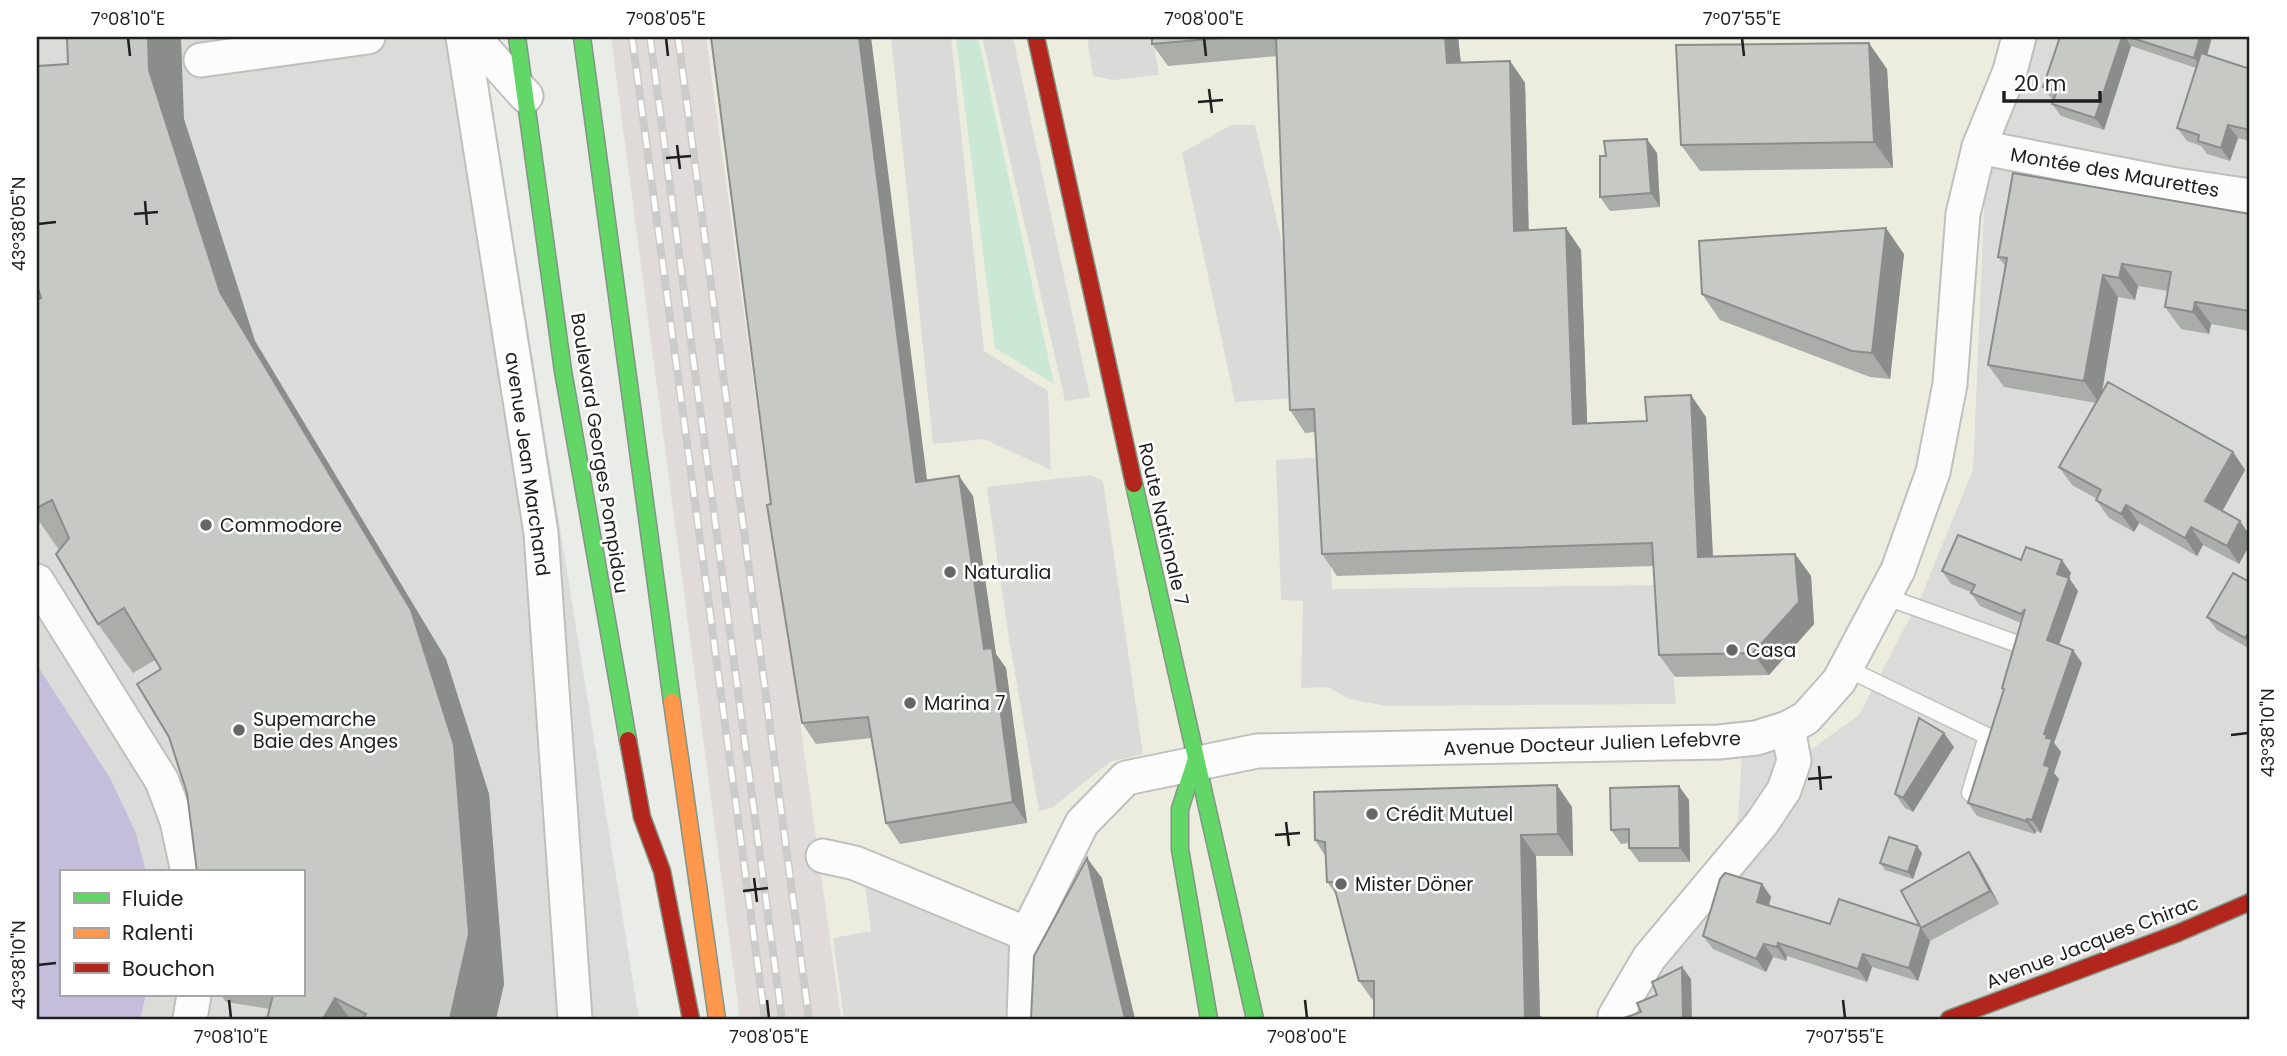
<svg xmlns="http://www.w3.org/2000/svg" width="2287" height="1056" font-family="Poppins,sans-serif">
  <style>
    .residential { fill: #dbdcd9 }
    .commercial { fill: #eceddf }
    .industrial { fill: #e0dbd8 }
    .religious { fill: #dadbd9 }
    .grass { fill: #cbe7d6 }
    .water { fill: #c4bedc }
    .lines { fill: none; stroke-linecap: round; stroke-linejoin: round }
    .lane-casing { stroke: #bfc0be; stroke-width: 19 }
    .street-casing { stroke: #bfc0be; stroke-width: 37 }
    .fast-casing { stroke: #839583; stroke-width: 19 }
    .slow-casing { stroke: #839583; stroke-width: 19 }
    .jam-casing { stroke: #839583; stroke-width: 19 }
    .lane { stroke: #fcfcfc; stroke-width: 16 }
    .street { stroke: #fcfcfc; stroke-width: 33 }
    .fast { stroke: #63d668; stroke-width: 16 }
    .slow { stroke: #ff974d; stroke-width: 16 }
    .jam { stroke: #b3261e; stroke-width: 16 }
    .rail-casing { stroke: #cbcbca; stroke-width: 8 }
    .rail { stroke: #fff; stroke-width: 5; stroke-dasharray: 16; stroke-linecap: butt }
    .wall { fill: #abada9 }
    .shaded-wall { fill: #8b8d8a }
    .building { fill: #c7c9c5; stroke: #8b8d8a; stroke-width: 2 }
    .ticks { fill: none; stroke: #1f1f1f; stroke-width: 2.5 }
    .poi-dot { fill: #666765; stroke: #fff; stroke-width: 2.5 }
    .labels { text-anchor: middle; stroke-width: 5; stroke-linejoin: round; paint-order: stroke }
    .street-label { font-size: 19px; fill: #1f1f1f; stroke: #fff }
    .poi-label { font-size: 19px; fill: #1f1f1f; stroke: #fff; text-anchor: start }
    .neatline { fill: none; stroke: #1f1f1f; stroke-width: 2.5 }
    .ticks-label { font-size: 18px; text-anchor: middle; fill: #1f1f1f }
  </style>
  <rect width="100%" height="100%" fill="#eaece8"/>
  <g class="residential">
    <path d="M37,37H481L639,1019H136L142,995H303V872H145L76,728L37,665Z"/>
    <path d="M2015,37H2250V1019H1609L1742,751L1859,715L1922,594L1973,469L1986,156Z"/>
  </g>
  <path class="commercial" d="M706,37H2015L1986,156L1973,469L1922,594L1859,715L1813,748L1742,752L1738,821L1609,1019H841Z"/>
  <path class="industrial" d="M611,37H706L841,1019H740Z"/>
  <g class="religious">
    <path d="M891,37H951L984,351L1048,391L1051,470L984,439L933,444Z"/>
    <path d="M982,37H1013L1090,397L1065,401Z"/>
    <path d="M1087,37H1153L1159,75L1114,80L1093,76Z"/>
    <path d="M1231,125H1255L1291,282L1295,398L1235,402L1182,153Z"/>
    <path d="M1324,457L1332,589L1666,585L1676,704L1386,706L1349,699L1328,687L1301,688L1303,601L1281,600L1276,460Z"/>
    <path d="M1090,475L1103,481L1143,754L1110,762L1053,807L1039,811L1009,639L987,488L993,486Z"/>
    <path d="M863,871L1015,944L1013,1019H844L833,938L871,931Z"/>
  </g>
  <path class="grass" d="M956,37H978L1054,384L995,348Z"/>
  <path class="water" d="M37,665L110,778L136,833L146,872H61V995H146L140,1019H37Z"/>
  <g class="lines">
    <g class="lane-casing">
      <g id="lane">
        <path d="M1884,596L2015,643"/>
        <path d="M1846,668L1987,736L1970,793"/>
      </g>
    </g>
    <g class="street-casing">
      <g id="street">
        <path d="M463,37L541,533L575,1019"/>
        <path d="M473,37L526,96"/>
        <path d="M201,60L368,37"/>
        <path d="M1979,147L2170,184L2250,196"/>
        <path d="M37,581L162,781L177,821L188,872"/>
        <path d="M823,856L855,863L1027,934"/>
        <path d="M1615,1016L1649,958L1762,823L1784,790L1794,761L1788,728"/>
        <path d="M190,1019L194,995"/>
        <path d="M1024,1019L1027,934L1082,823L1126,778L1257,751L1719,742L1756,738L1788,728L1806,718L1839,681L1898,570L1933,472L1950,384L1963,214L1979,147L2010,71L2019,37"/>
      </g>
    </g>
    <g class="fast-casing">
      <g id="fast">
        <path d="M517,37L563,371L628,740"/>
        <path d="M582,37L672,702"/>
        <path d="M1134,484L1255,1019"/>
        <path d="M1195,762L1180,809V849L1209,1019"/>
      </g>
    </g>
    <g class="slow-casing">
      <path id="slow" d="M672,702L717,1019"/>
    </g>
    <g class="jam-casing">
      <g id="jam">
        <path d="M1036,37L1134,484"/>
        <path d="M628,740L642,817L662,871L691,1019"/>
        <path d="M1949,1019L2178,933L2250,902"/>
      </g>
    </g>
    <use href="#lane" class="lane"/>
    <use href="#street" class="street"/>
    <use href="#fast" class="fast"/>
    <use href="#slow" class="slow"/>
    <use href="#jam" class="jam"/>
    <g class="rail-casing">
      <g id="rail">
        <path d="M632,37L765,1019"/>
        <path d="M650,37L782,1019"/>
        <path d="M678,37L809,1019"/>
      </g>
    </g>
    <use href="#rail" class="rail"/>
  </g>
  <g class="wall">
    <path d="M1152,37H1458L1461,63L1510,61L1525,83L1529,230L1581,250L1587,423L1647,421L1706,417L1713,557L1795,554L1811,576L1814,624L1769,675L1675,677L1659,655L1654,566L1337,576L1322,554L1315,432L1305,433L1290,410L1277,56L1168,66L1152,44Z"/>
    <path d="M2060,37H2212L2207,55L2250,69V141L2238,138L2230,161L2207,154L2201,146L2187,141L2177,128L2196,68L2131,46L2104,130L2061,116L2052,104L2054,99H2052L2043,87Z"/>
    <path d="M68,64L184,119L255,341L446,659L489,794L504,984L496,1019H267L270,1009L226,1002L221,995H303L187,793L161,669L155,660L133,673L98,624L59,550L37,518V66Z"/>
    <path d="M1887,69L1893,168L1700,171L1681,145Z"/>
    <path d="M1657,153L1660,207L1610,211L1600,197Z"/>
    <path d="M2250,214V331L2211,324L2209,334L2181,329L2165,307L2168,291L2138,286L2135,300L2118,297L2101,393L2233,452L2245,470L2222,511L2240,521L2250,536V544L2239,564L2203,545L2197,556L2139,523L2134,532L2109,518L2096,500L2097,499L2072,485L2059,467L2096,403L2004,387L1988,365L2006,267L1998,257Z"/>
    <path d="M1904,254L1890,379L1870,377L1720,320L1702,294Z"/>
    <path d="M927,481L973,496L996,654L1006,668L1027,823L900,844L886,823L871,738L816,744L802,723Z"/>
    <path d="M2021,560L2071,573L2069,578L2078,591L2059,645L2082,663L2054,743L2061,752L2054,773L2059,779L2041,833L2036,831L2035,834L1977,816L1968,803L2004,690L2002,688L2021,623L1980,606L1971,593V592L1951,584L1942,571Z"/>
    <path d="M2250,582V649L2217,630L2207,617Z"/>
    <path d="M1954,747L1913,812L1905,808L1895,794Z"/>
    <path d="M1689,800L1690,862H1639L1629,848V843L1621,844L1611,830Z"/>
    <path d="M1572,807L1573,856H1536L1540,1017L1542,1019H1374V1002L1359,981L1336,894L1327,882L1326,857L1315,840Z"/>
    <path d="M1922,853L1913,879L1885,870L1880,863Z"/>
    <path d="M1978,865L1999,904L1930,941L1918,981L1872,967L1867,982L1787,956L1786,961L1773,957L1766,972L1713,949L1703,936L1762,884L1771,897L1769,906L1830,924L1920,926Z"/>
  </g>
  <g class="shaded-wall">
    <path d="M148,37H181L184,119L255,341L446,659L489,794L504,984L496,1019H450L149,70Z"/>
    <path d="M859,37H871L930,503L916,482Z"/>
    <path d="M1445,37H1458L1463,85L1447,63Z"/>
    <path d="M2122,37H2125L2131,46L2104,130L2095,118Z"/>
    <path d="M2200,37H2212L2203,70L2194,58Z"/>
    <path d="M1869,43L1887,69L1893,168L1874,142Z"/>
    <path d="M1510,61L1525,83L1529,253L1514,231Z"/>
    <path d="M2228,125L2238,138L2230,161L2221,148Z"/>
    <path d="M1647,139L1657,153L1660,207L1651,193Z"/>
    <path d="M1566,228L1581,250L1588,446L1573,424Z"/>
    <path d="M1886,228L1904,254L1890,379L1872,353Z"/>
    <path d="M2122,264L2138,286L2135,300L2119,278Z"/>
    <path d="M2103,275L2118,297L2100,404L2084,381Z"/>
    <path d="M2195,302L2211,324L2209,334L2193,312Z"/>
    <path d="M1691,395L1706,417L1714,580L1698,557Z"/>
    <path d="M2233,452L2245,470L2218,519L2205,501Z"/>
    <path d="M959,476L973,496L996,654L1006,668L1027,823L1013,802L984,649Z"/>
    <path d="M2126,505L2139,523L2134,532L2121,514Z"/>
    <path d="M2240,521L2250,536V544L2239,564L2227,546Z"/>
    <path d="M2191,527L2203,545L2197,556L2185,538Z"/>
    <path d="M1795,554L1811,576L1814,624L1769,675L1753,653Z"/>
    <path d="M2062,560L2071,573L2069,578L2078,591L2056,653L2047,640L2057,574Z"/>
    <path d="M2250,631V645L2245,638Z"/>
    <path d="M2073,650L2082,663L2054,743L2061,752L2054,773L2059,779L2041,833L2032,820L2044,765V734Z"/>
    <path d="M1944,733L1954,747L1913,812L1903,798Z"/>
    <path d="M1557,785L1572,807L1573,856L1558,834Z"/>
    <path d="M1679,786L1689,800L1690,862L1680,848Z"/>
    <path d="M2027,819L2036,831L2035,834L2026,821Z"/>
    <path d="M1521,835L1536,856L1540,1019L1525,1018Z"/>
    <path d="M1917,846L1922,853L1913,879L1908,872Z"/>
    <path d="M1969,852L1978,865L1999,904L1990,891Z"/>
    <path d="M1087,858L1102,878L1135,1019H1125Z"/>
    <path d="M1762,884L1771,897L1766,915L1757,902Z"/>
    <path d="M1921,928L1930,941L1918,981L1909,968Z"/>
    <path d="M1778,943L1787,956L1786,961L1777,947Z"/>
    <path d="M1764,944L1773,957L1766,972L1756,959Z"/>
    <path d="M1863,954L1872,967L1867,982L1858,969Z"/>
    <path d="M1682,967L1691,979L1692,1019H1683Z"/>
    <path d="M335,998L350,1019H323Z"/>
  </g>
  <g class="building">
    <path d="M67,37H148L149,70L220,292L411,610L454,745L469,934L450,1019H363L366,1014L335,998L323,1019H267L273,995H303V872H197L187,793L169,737L137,684L161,669L124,608L98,624L56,554L69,538L52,500L37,508V300L41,298L37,285V66L68,64Z"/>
    <path d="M711,37H859L916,482L959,476L984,649L992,648L1013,802L886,823L868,717L802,723L767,505L771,504Z"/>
    <path d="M1152,37H1233L1152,44Z"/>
    <path d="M1276,37H1445L1447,63L1510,61L1514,231L1566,228L1573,424L1647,421L1645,397L1691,395L1698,557L1795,554L1799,602L1753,653L1659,655L1652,543L1322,554L1314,409L1290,410Z"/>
    <path d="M2060,37H2122L2095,118L2052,104L2057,91L2043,87Z"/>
    <path d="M2129,37H2200L2194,58Z"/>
    <path d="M1869,43L1874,142L1681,145L1676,45Z"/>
    <path d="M2201,53L2250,69V130L2228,125L2221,148L2198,141L2199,135L2177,128Z"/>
    <path d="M1647,139L1651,193L1600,197V156H1606L1604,141Z"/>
    <path d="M2013,173L2250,214V311L2195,302L2193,312L2165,307L2171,272L2122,264L2119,278L2103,275L2084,381L1988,365L2007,258L1998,257Z"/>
    <path d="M1886,228L1872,353L1852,351L1702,294L1699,241Z"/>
    <path d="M2108,382L2233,452L2205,501L2240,521L2227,546L2191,527L2185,538L2126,505L2121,514L2096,500L2101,490L2059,467Z"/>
    <path d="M1958,535L2021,560L2026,547L2062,560L2057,574L2069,578L2047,640L2073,650L2044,734L2047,735L2046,738L2052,739L2044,765L2050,767L2032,820L2027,819L2026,821L1968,803L2004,689L2002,688L2025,609L2021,614L1971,593L1975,585L1942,571Z"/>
    <path d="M2233,573L2250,582V631L2245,638L2207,617Z"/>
    <path d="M1919,718L1944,733L1903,798L1895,794Z"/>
    <path d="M1557,785L1558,834L1521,835L1525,1018L1540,1017V1019H1374V981H1359L1333,882H1327L1325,842L1315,840L1314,792Z"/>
    <path d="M1679,786L1680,848H1629V829L1611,830L1610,788Z"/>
    <path d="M1889,837L1917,846L1908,872L1880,863Z"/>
    <path d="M1969,852L1990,891L1921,928L1909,968L1863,954L1858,969L1778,943L1777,947L1764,944L1756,959L1703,936L1720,879L1725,873L1762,884L1757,902L1830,924L1839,899L1920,926L1901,891Z"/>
    <path d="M1087,858L1125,1019H1031L1034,956Z"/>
    <path d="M1682,967L1683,1019H1621L1641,1012L1637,1003L1657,995L1652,982Z"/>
  </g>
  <path class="ticks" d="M128,38L130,56M666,38L668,56M1204,38L1206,56M1742,38L1744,56M1209,89L1212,113M1198,102L1223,100M677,145L680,169M666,158L691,156M145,201L147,225M134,214L158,212M38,224L56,222M2231,735L2248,733M1819,766L1821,790M1808,779L1832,777M1286,822L1289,846M1275,835L1300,833M754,878L757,902M743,891L768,888M38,965L56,963M229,1000L231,1018M767,1000L769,1018M1305,1000L1307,1018M1843,1000L1845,1018"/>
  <g class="poi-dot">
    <circle cx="206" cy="525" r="7"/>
    <circle cx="950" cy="572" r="7"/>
    <circle cx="1732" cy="650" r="7"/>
    <circle cx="910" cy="703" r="7"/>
    <circle cx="239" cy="730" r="7"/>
    <circle cx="1372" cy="814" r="7"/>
    <circle cx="1341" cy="884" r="7"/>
  </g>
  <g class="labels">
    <g class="street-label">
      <text transform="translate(2115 172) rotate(10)" y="7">Montée des Maurettes</text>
      <text transform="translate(600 453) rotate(81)" y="7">Boulevard Georges Pompidou</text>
      <text transform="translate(528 464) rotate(82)" y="7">avenue Jean Marchand</text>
      <text transform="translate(1164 524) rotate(77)" y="7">Route Nationale 7</text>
      <text transform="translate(1592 743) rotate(-2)" y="7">Avenue Docteur Julien Lefebvre</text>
      <text transform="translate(2092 942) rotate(-21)" y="7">Avenue Jacques Chirac</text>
    </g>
    <g class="poi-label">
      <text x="220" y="532">Commodore</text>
      <text x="964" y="579">Naturalia</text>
      <text x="1746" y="657">Casa</text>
      <text x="924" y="710">Marina 7</text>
      <text x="253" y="726">Supemarche<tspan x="253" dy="22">Baie des Anges</tspan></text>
      <text x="1386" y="821">Crédit Mutuel</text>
      <text x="1355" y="891">Mister Döner</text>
    </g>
  </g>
  <rect width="2287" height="1056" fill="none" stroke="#ffffff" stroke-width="77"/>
  <rect x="60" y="870" width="245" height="126" fill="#ffffff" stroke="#a5a5a5" stroke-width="2"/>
  <rect x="74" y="893" width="35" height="10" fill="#63d668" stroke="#a5a5a5" stroke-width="2"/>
  <text x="122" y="906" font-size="21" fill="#1f1f1f">Fluide</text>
  <rect x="74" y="928" width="35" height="10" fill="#ff974d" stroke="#a5a5a5" stroke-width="2"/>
  <text x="122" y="940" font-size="21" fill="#1f1f1f">Ralenti</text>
  <rect x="74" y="963" width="35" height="10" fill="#b3261e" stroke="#a5a5a5" stroke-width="2"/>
  <text x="122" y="976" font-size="21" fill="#1f1f1f">Bouchon</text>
  <path d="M2004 91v10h96v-10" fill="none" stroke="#1f1f1f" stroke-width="3.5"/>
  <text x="2014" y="91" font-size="21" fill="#1f1f1f" stroke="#ffffff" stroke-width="5" paint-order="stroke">20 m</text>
  <rect x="38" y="38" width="2210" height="980" class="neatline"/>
  <g class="ticks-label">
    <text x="128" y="25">7°08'10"E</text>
    <text x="666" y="25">7°08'05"E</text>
    <text x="1204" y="25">7°08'00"E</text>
    <text x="1742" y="25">7°07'55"E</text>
    <text transform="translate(19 224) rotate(-90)" y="6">43°38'05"N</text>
    <text transform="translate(2268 733) rotate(-90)" y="6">43°38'10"N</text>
    <text transform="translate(19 965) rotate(-90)" y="6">43°38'10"N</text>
    <text x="231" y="1043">7°08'10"E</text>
    <text x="769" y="1043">7°08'05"E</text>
    <text x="1307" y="1043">7°08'00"E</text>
    <text x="1845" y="1043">7°07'55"E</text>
  </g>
</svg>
